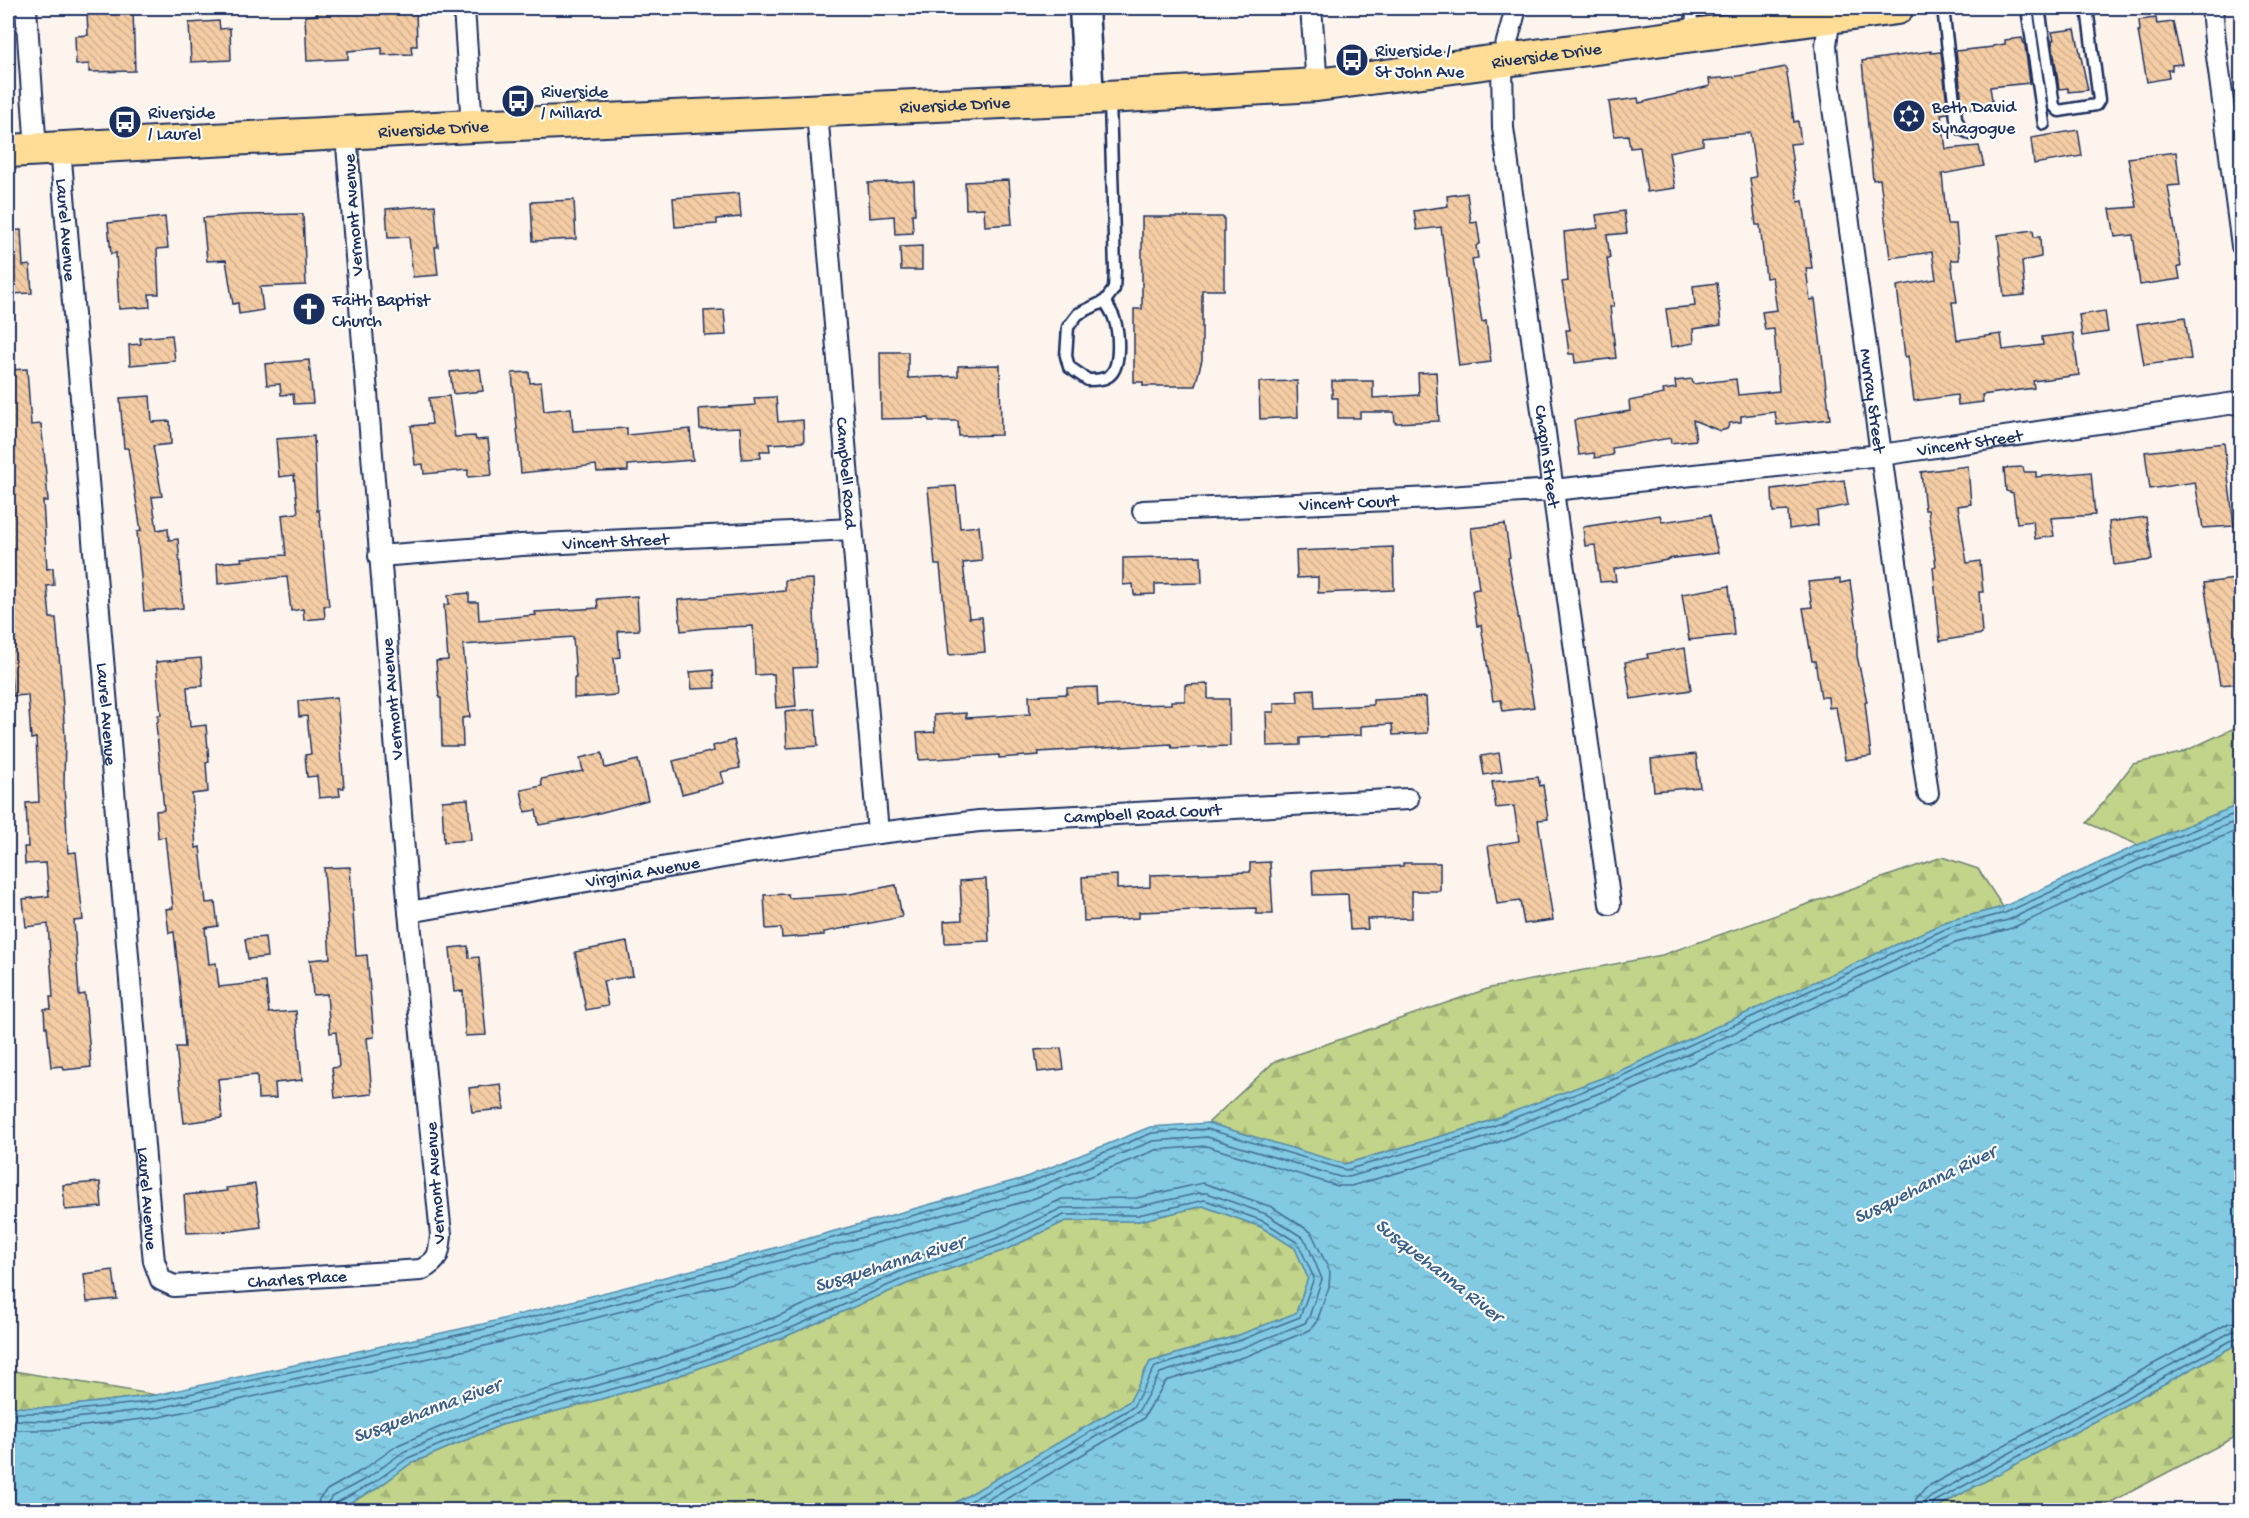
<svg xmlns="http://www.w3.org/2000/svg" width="2249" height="1518" font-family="'Gochi Hand',sans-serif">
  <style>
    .forest { fill: url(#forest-firs); stroke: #6e8274; stroke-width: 1.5 }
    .water { fill: url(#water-ripples); stroke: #588cad; stroke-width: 1.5 }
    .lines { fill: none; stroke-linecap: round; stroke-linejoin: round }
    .shore { stroke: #446d93; stroke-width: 1.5 }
    .building { fill: url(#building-back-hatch); stroke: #1b2f5e; stroke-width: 1.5 }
    .lane-casing { stroke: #1b2f5e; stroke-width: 15 }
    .street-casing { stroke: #1b2f5e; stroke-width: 24 }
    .secondary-casing { stroke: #1b2f5e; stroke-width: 33 }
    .primary-casing { stroke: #1b2f5e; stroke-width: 36 }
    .lane { stroke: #fff; stroke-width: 10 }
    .street { stroke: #fff; stroke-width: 20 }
    .secondary { stroke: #fff; stroke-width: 28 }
    .primary { stroke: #ffdd96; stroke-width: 32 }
    .labels { text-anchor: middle; stroke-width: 4.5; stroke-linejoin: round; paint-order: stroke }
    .poi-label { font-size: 18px; fill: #1b2f5e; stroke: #fff; text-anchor: start }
    .street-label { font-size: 18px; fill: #1b2f5e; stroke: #fff }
    .water-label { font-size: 20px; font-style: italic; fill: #3a5e86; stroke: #fff }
  </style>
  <defs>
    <pattern id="forest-firs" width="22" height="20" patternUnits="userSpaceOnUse" patternTransform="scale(1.5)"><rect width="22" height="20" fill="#c2d489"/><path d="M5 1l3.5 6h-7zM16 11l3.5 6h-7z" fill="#a6b679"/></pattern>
    <pattern id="water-ripples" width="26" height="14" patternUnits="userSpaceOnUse" patternTransform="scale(1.5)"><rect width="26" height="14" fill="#81cae2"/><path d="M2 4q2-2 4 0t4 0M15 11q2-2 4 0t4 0" fill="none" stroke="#69a4ba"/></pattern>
    <pattern id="building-back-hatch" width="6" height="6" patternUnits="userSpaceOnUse" patternTransform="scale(1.5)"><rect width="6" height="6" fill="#f5cda4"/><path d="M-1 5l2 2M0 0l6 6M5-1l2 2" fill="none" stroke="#d1b090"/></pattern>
  </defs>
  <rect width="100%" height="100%" fill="#fdf5ed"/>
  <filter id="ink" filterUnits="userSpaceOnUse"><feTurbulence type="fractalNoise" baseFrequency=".0167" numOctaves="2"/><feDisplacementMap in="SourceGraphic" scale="12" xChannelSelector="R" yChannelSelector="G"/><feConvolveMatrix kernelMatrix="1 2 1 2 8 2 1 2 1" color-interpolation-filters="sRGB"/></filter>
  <g filter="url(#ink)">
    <g class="forest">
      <path d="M2241,725V804L2138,845L2087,823L2133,764L2181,753Z"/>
      <path d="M1942,857L1978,869L2003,907L1948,921L1615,1073L1473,1127L1344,1164L1208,1123L1274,1062L1490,988L1662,955Z"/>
      <path d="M1203,1206L1261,1227L1295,1248L1308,1278L1296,1313L1239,1335L1150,1362L1130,1401L943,1510H335L376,1489L410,1464L501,1425L580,1405L661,1382L784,1337L909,1283L1005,1250L1066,1221H1139Z"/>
      <path d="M2241,1342V1434L2096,1510H1932Z"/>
      <path d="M8,1370L156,1395L49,1408L8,1407Z"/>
    </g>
    <path class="water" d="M2241,804V1342L1932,1510H943L1130,1401L1150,1362L1239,1335L1296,1313L1308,1278L1295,1248L1261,1227L1203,1206L1139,1221H1066L1005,1250L909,1283L784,1337L661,1382L580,1405L501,1425L410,1464L376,1489L335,1510H8V1407L49,1408L156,1395L483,1324L742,1257L1024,1178L1150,1127L1208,1123L1345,1164L1473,1127L1615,1073L1948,921L2003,907L2138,845Z"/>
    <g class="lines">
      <g class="shore">
        <path d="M8,1413H49L157,1401L485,1329L743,1263L1026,1184L1152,1133L1207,1129L1346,1170L1475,1133L1617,1078L1950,927L2005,913L2140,851L2242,811"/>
        <path d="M8,1420L50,1421L159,1408L487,1337L745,1270L1028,1191L1153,1141L1207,1137L1340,1177H1349L1478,1140L1620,1085L1952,934L2008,920L2143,858L2242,819"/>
        <path d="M8,1430H50L160,1417L489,1345L748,1279L1030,1200L1156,1150L1206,1146L1338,1186H1351L1480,1149L1623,1094L1955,943L2012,928L2146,866L2242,829"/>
        <path d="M317,1510L319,1499L327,1490L364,1469L398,1445L492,1405L654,1360L776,1317L901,1262L997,1229L1062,1199L1136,1198L1203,1183L1272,1207L1311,1232L1330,1272L1329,1287L1317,1321L1310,1330L1247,1356L1166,1381L1143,1419L988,1510"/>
        <path d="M326,1510L327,1503L332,1497L369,1477L403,1452L496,1413L657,1369L779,1325L904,1270L1000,1237L1062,1208L1137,1207L1200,1193H1207L1266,1214L1302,1237L1307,1243L1322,1279L1309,1317L1305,1323L1244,1347L1160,1373L1138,1412L970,1510"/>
        <path d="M333,1510L336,1503L373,1483L408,1458L499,1420L660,1376L782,1332L907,1277L1003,1244L1064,1215H1138L1205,1200L1263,1221L1298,1243L1314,1278L1300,1317L1241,1340L1155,1367L1133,1407L955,1510"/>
        <path d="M1914,1510L1916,1499L1925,1488L2229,1323L2242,1321"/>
        <path d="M1923,1510L1925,1501L1931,1496L2233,1331L2242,1330"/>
        <path d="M1931,1510L1934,1502L2236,1338L2242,1337"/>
      </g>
    </g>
    <g class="building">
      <path d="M337,8V13L374,11V8H416L417,46H411L412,54L382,55V48L348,51V59L307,61L305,16L317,15V9Z"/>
      <path d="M133,10L135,71L89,72V64L76,65L75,36L88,35L87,12Z"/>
      <path d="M2156,18L2157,24L2173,22L2182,64L2172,65V70H2168L2169,78L2147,82L2138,31H2140L2139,20Z"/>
      <path d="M219,21L220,29L230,28L231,60L191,62L189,23Z"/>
      <path d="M2075,29L2088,90L2068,92V88L2059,89L2052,40H2054L2052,32Z"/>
      <path d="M2022,38L2025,46L2030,83L1990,87L1993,106L1963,110L1956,51L1993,47V46L2005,44V40Z"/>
      <path d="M1931,51V53L1941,52L1948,113L1941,114L1946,149L1979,146L1984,166L1942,174L1947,224H1956L1959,260H1951L1957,302H1952L1957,340L2001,334L2003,350L2043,345L2042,337L2073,333L2079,375L2033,381L2034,388L1982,395L1983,402L1958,405L1957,395L1914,401L1908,356L1905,357L1897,286L1936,279L1932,252L1890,258L1880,179L1873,180L1862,61Z"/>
      <path d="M1786,67L1794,122L1798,121L1801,143L1790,144L1798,202L1803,201L1812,268H1806L1810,300L1815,299L1830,419L1777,425L1775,412L1741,416V422L1730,423L1727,429L1720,431L1693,420L1696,440L1671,443L1670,438L1612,448L1613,455L1595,458L1594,453L1579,455L1574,420L1630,411L1629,401L1664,394L1663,390L1676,388L1675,381L1692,379L1693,384L1736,379L1738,395L1779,391L1774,329L1765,330L1762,312L1777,310L1772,277L1766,278L1760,225H1756L1750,178L1756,177L1750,133L1703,138V145L1669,152L1675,188L1647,192L1640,147L1630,148L1628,135L1614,136L1609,102L1638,98L1639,103L1710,86L1709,79L1733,77Z"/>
      <path d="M2078,130L2082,156L2034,164L2031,138Z"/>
      <path d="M2176,152L2180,185L2168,186L2181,267H2178L2180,279L2140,285L2133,235L2115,237L2110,209L2137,207L2128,158Z"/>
      <path d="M1009,180L1012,224L985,226L984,208L966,209L965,182Z"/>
      <path d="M914,181L915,214H912L913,233L895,234L894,216L870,218L868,183Z"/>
      <path d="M739,193L741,217L717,219V224L675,227L673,198Z"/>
      <path d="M1467,193L1471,223L1477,222L1480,243L1476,246L1478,258L1472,259L1482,322L1486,321L1491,362L1459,366L1441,227L1417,230L1414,211L1448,206L1447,196Z"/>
      <path d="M574,200L576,239L533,241L531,202Z"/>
      <path d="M435,205L438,247H435L438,275L413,277L409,237L388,238L386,209Z"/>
      <path d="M1624,211L1627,233L1607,235L1610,258H1607L1614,307H1610L1616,358L1575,363L1574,354H1569L1566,330H1570L1562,282L1568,281L1564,232L1598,228L1596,215Z"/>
      <path d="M303,214L306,285L260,287L263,310L239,314L238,303L233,304L226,260L207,261L203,218L242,215Z"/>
      <path d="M165,217L168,248L157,249L159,294H149L150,307L119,309L116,253L111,254L108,223Z"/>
      <path d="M1142,217H1224V290H1202V360L1195,386H1143V382H1134V309H1142Z"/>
      <path d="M21,230L23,266L30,265L32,293L8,294V231Z"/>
      <path d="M2033,230L2034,237H2040L2041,257L2022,261L2025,295L2004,297L1998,235Z"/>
      <path d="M922,246V270H901L900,247Z"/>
      <path d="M1717,283L1721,325L1693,329L1694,343L1671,347L1666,309L1695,306L1693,286Z"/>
      <path d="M724,310L726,335L705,336L704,311Z"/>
      <path d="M2105,311L2108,332L2082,336L2079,315Z"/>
      <path d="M2185,317L2191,359L2144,365L2137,324Z"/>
      <path d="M172,335L175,361L130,365L129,345L141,344L140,338Z"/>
      <path d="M880,352H908V378L958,376V366L1000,365L1001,435L959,436L958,421H929V418L881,419Z"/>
      <path d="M309,360L313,403L294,404L293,394L281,395L280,384L267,385L265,364Z"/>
      <path d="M27,369L31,425L41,424L44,450L48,501H43L47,569L53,568L54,585L47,586L50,618H56L62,691L65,737L64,783L68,853L76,852L83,920L74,921L79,995L85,994L91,1067L64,1070L63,1066L51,1067L47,1027H45L44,1009H51L50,997H53L48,924L26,927L23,899L49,896L46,863L25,864L24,847H28L26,803L39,802L36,738L31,739L28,695L13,696L8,651V622H10L8,587V370Z"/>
      <path d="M480,369L483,391L453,394L450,372Z"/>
      <path d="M529,372L530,383L541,382L544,411L571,408L573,431L627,428V435L690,429L693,460L628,465V471L597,472L596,465L521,473L512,373Z"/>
      <path d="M1436,372L1439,421L1395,423L1394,412H1360V418H1338V398H1332V381H1373V398L1419,395L1418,373Z"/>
      <path d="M1297,381L1298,417L1260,419L1259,382Z"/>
      <path d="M150,396L152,422L170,421L171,444L153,446L162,496L152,497L157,530L168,528L169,540L178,539L183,608L144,611L137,532L141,531L128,448H124L120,398Z"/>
      <path d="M449,396L455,437L475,436L476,440L488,439L492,475L468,477V470L424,474L423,464L415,465L411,426L432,424L429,398Z"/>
      <path d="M776,397L778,422L803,420L804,442L769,444L770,451H760L761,458L742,459L740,427L700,429L699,409L755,405L754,398Z"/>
      <path d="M314,436L317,511L319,510L329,606H324L325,618L304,620L303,609L291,611L287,577L218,584L217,563L242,561L241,558L286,555L282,515L298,513L294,475L279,477L276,439Z"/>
      <path d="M2224,443L2234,526L2203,528L2195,482L2150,489L2145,452Z"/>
      <path d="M1968,466L1971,504L1958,506L1967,563L1980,561L1983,592H1979L1982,634L1940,641L1933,567L1936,566L1928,510H1925L1921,472Z"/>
      <path d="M2023,467L2024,472H2036V477L2091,472L2095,515L2051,518L2054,536L2035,539L2033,521L2017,523L2013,493L2006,491L2004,468Z"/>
      <path d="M1844,480L1848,505L1817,511L1818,525L1789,529L1788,511L1773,512L1772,489Z"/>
      <path d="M956,486L960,528L979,526L982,561L963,563L969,618L982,617L985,652L949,655L940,565H935L928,488Z"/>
      <path d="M1660,515L1662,522L1710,515L1718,553L1667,559V560L1614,569L1616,581L1600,582L1595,545L1585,546L1583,527Z"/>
      <path d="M2146,517L2152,560L2114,565L2109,522Z"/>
      <path d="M1505,524L1510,557L1508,558L1534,707L1503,711L1501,700L1493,701L1481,625L1477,626L1472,590L1479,589L1471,528Z"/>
      <path d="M1393,547L1394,590L1318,593V577L1297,578L1296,551Z"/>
      <path d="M1201,556L1202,583L1155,584V594L1134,595L1133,584L1123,585V558Z"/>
      <path d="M813,579L816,667L793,668L796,706L776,708L774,674L755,675L753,626L706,628L681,631L678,600L785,591V580Z"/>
      <path d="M1840,579V583L1850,581L1857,631V656L1867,702H1865L1871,756L1845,760L1836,707L1829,708L1828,697H1821L1815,661H1812L1803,608L1812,607L1808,582Z"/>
      <path d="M2235,579L2241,630V683L2220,685L2204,583Z"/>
      <path d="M1729,586L1734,635L1689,640L1682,594Z"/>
      <path d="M469,593V602H478L479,620L536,615L535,612L598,608L597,599L637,596L639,630L618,631L620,657L614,658L617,695L574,698V678H576L573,637L463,645L470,717L462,718L463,746H442L441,698H439L436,661L448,660L444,605L449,604L448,595Z"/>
      <path d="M1685,648L1691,690L1631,699L1625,662L1648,658L1647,654Z"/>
      <path d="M201,658L203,686L187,687L190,727L206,725L209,762L206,763L208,792L192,794L196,848L200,847L206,903L215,902L218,926L205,928L209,964L216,963L219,987L266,982L269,1013L296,1011L302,1080L275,1083L276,1098L258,1099L257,1075L218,1079L222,1118L184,1123L176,1047H185L181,998L174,932L169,933L166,909L173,908L165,837L158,838L156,811L164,810L156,723L158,722V715H161L156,662Z"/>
      <path d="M713,670L715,688L692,689L690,672Z"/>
      <path d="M1208,684V699H1229L1230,746L1172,748L1171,744L1038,752L1039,755L999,758V755L919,760L917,733L935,732L934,715L966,713V718L1030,714L1029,696L1067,694V688L1097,687L1098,706L1171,704V701H1185V685Z"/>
      <path d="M1314,689L1315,708L1373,705V700L1426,697L1428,733L1393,735L1392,724L1361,726V735L1300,738V745L1267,746L1266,712H1274V703L1298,702L1297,690Z"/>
      <path d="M337,697L344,788H339L340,796L319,798L317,776L307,777L305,755L311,754L307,716L299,717L298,701Z"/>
      <path d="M815,709L818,746L787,748L785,712Z"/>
      <path d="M734,740L740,768L721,772L724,783L682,794L673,761L714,751L713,746Z"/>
      <path d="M602,753L605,768L638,760L648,800L584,817L539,825L536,810L525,812L521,790L542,786L541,779L583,771L580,758Z"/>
      <path d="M1499,753L1502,772L1484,775L1481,756Z"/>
      <path d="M1696,754L1700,787L1654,791L1651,759Z"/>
      <path d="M1538,777L1540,786L1543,785L1548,819L1538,820L1553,920L1524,924L1520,901L1497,904L1488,846L1519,841L1514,806L1496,808L1492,782Z"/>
      <path d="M468,799L471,840L444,842L442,801Z"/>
      <path d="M1270,862L1273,914H1256V908L1139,912V918L1084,921L1082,877L1117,875V889L1150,887V875L1250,872V863Z"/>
      <path d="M1403,863H1440V891H1412V918L1367,919L1368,929L1350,930L1348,894L1313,895L1312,871L1403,866Z"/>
      <path d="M350,867L356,956L367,955L374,1037L367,1038L372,1094L335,1098L332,1068L339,1067L336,1032L330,1033L327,994L313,995L310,960L330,958L324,868Z"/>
      <path d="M986,879L989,941L945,943L944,921L962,920L960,881Z"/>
      <path d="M896,885L902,917L824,932V935L782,938L781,928L766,929L764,895L788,894L789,898L850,894Z"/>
      <path d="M265,937L267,957L248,959L245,939Z"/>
      <path d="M627,942L633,976L603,981L608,1006L586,1010L575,952Z"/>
      <path d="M468,946L469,958L479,957L486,1035L465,1036L463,991L454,992L450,948Z"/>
      <path d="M1061,1048L1064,1069L1038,1072L1035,1050Z"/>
      <path d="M501,1084L504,1109L472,1112L469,1088Z"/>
      <path d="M100,1182L102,1207L65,1210L63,1185Z"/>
      <path d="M255,1184L261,1227L232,1231L187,1233L184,1195L227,1191L226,1188Z"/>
      <path d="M113,1270L117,1299L87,1302L84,1274Z"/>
    </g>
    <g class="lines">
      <g class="lane-casing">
        <g id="lane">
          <path d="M1691,8L1693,34"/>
          <path d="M1943,8L1956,118L1961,129L1971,134"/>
          <path d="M2027,8L2044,124"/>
          <path d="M2039,8L2054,106L2059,111L2096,105L2099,100L2087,8"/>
          <path d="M1105,301C1108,307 1112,312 1114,318C1119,332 1122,370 1107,377C1102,380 1094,380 1088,380L1069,367L1066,356L1068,327L1078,314L1105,301L1114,289L1115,271L1110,101"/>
        </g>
      </g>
      <g class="street-casing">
        <g id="street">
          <path d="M26,8L36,150"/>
          <path d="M464,8L472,126"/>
          <path d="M1311,8L1317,85"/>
          <path id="s1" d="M1516,8L1502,61L1503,128L1610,904"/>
          <path id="s2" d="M1831,8L1826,45L1829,79L1928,793"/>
          <path d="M2212,8L2215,41L2242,246"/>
          <path id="s3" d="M817,112L878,833"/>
          <path id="s4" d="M60,148L152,1241L154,1261L161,1280L174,1286L421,1270C439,1260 439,1255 441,1235L409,912L346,133"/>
          <path id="s5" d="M1143,511L1433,498L1553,490L1881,455L2242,402"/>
          <path id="s6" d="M379,556L522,545L852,529"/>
          <path id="s7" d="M409,912L753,852L878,833L979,821L1408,799"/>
        </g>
      </g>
      <g class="secondary-casing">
        <path id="secondary" d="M1084,8L1089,98"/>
      </g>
      <g class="primary-casing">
        <g id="primary">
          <path id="s8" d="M8,151L472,126L1089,98L1317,85L1897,8"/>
        </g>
      </g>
      <use href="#lane" class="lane"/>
      <use href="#street" class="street"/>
      <use href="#secondary" class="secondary"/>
      <use href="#primary" class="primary"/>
    </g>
  </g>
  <defs>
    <g id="bus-disc" transform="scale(1.725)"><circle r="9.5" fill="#1b2f5e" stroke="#fff"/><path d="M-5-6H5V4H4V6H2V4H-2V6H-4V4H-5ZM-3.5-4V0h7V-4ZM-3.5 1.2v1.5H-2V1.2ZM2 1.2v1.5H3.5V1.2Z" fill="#fff"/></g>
    <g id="synagogue-disc" transform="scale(1.725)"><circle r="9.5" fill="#1b2f5e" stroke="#fff"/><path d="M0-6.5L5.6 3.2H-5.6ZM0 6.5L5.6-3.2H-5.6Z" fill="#fff"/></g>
    <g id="church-disc" transform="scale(1.725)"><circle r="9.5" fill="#1b2f5e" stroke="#fff"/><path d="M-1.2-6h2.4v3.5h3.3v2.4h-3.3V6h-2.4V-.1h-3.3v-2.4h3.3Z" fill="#fff"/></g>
  </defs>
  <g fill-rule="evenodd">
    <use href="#bus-disc" x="1352" y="60"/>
    <use href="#bus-disc" x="518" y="101"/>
    <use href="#synagogue-disc" x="1909" y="116"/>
    <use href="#bus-disc" x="125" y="122"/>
    <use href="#church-disc" x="309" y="309"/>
  </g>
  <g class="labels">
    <g class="poi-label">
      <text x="1375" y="56">Riverside /<tspan x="1375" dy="21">St John Ave</tspan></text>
      <text x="541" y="97">Riverside<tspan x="541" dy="21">/ Millard</tspan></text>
      <text x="1932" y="112">Beth David<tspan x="1932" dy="21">Synagogue</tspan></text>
      <text x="148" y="118">Riverside<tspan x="148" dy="21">/ Laurel</tspan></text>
      <text x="332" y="305">Faith Baptist<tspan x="332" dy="21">Church</tspan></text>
    </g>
    <g class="street-label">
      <text dy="6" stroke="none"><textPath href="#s8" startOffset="1542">Riverside Drive</textPath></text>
      <text dy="6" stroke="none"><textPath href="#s8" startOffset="948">Riverside Drive</textPath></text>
      <text dy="6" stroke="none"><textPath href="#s8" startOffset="426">Riverside Drive</textPath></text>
      <text transform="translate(352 215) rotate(-94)" y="6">Vermont Avenue</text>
      <text dy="6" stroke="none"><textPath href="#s4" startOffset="82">Laurel Avenue</textPath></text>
      <text dy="6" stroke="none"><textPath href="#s2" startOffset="396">Murray Street</textPath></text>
      <text dy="6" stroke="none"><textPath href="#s5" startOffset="830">Vincent Street</textPath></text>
      <text dy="6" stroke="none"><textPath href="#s1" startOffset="453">Chapin Street</textPath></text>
      <text dy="6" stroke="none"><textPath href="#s3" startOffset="362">Campbell Road</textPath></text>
      <text dy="6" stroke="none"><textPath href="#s5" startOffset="206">Vincent Court</textPath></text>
      <text dy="6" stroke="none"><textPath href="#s6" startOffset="237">Vincent Street</textPath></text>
      <text transform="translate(391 699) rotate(-95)" y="6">Vermont Avenue</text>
      <text dy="6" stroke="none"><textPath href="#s4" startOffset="568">Laurel Avenue</textPath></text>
      <text dy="6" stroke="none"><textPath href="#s7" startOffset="741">Campbell Road Court</textPath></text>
      <text dy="6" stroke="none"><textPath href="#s7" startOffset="237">Virginia Avenue</textPath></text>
      <text transform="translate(434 1183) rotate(-94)" y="6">Vermont Avenue</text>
      <text dy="6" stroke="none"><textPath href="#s4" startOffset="1054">Laurel Avenue</textPath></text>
      <text dy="6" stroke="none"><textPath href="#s4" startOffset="1275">Charles Place</textPath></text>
    </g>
    <g class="water-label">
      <text transform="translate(1924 1183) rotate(-26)" y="7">Susquehanna River</text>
      <text transform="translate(889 1262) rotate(-17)" y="7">Susquehanna River</text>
      <text transform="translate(1440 1269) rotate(38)" y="7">Susquehanna River</text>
      <text transform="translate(426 1409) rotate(-20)" y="7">Susquehanna River</text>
    </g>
  </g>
  <rect width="2249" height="1518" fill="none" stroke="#fff" stroke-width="30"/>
  <rect x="15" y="15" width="2219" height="1488" fill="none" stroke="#1b2f5e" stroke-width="2" filter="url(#ink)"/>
</svg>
